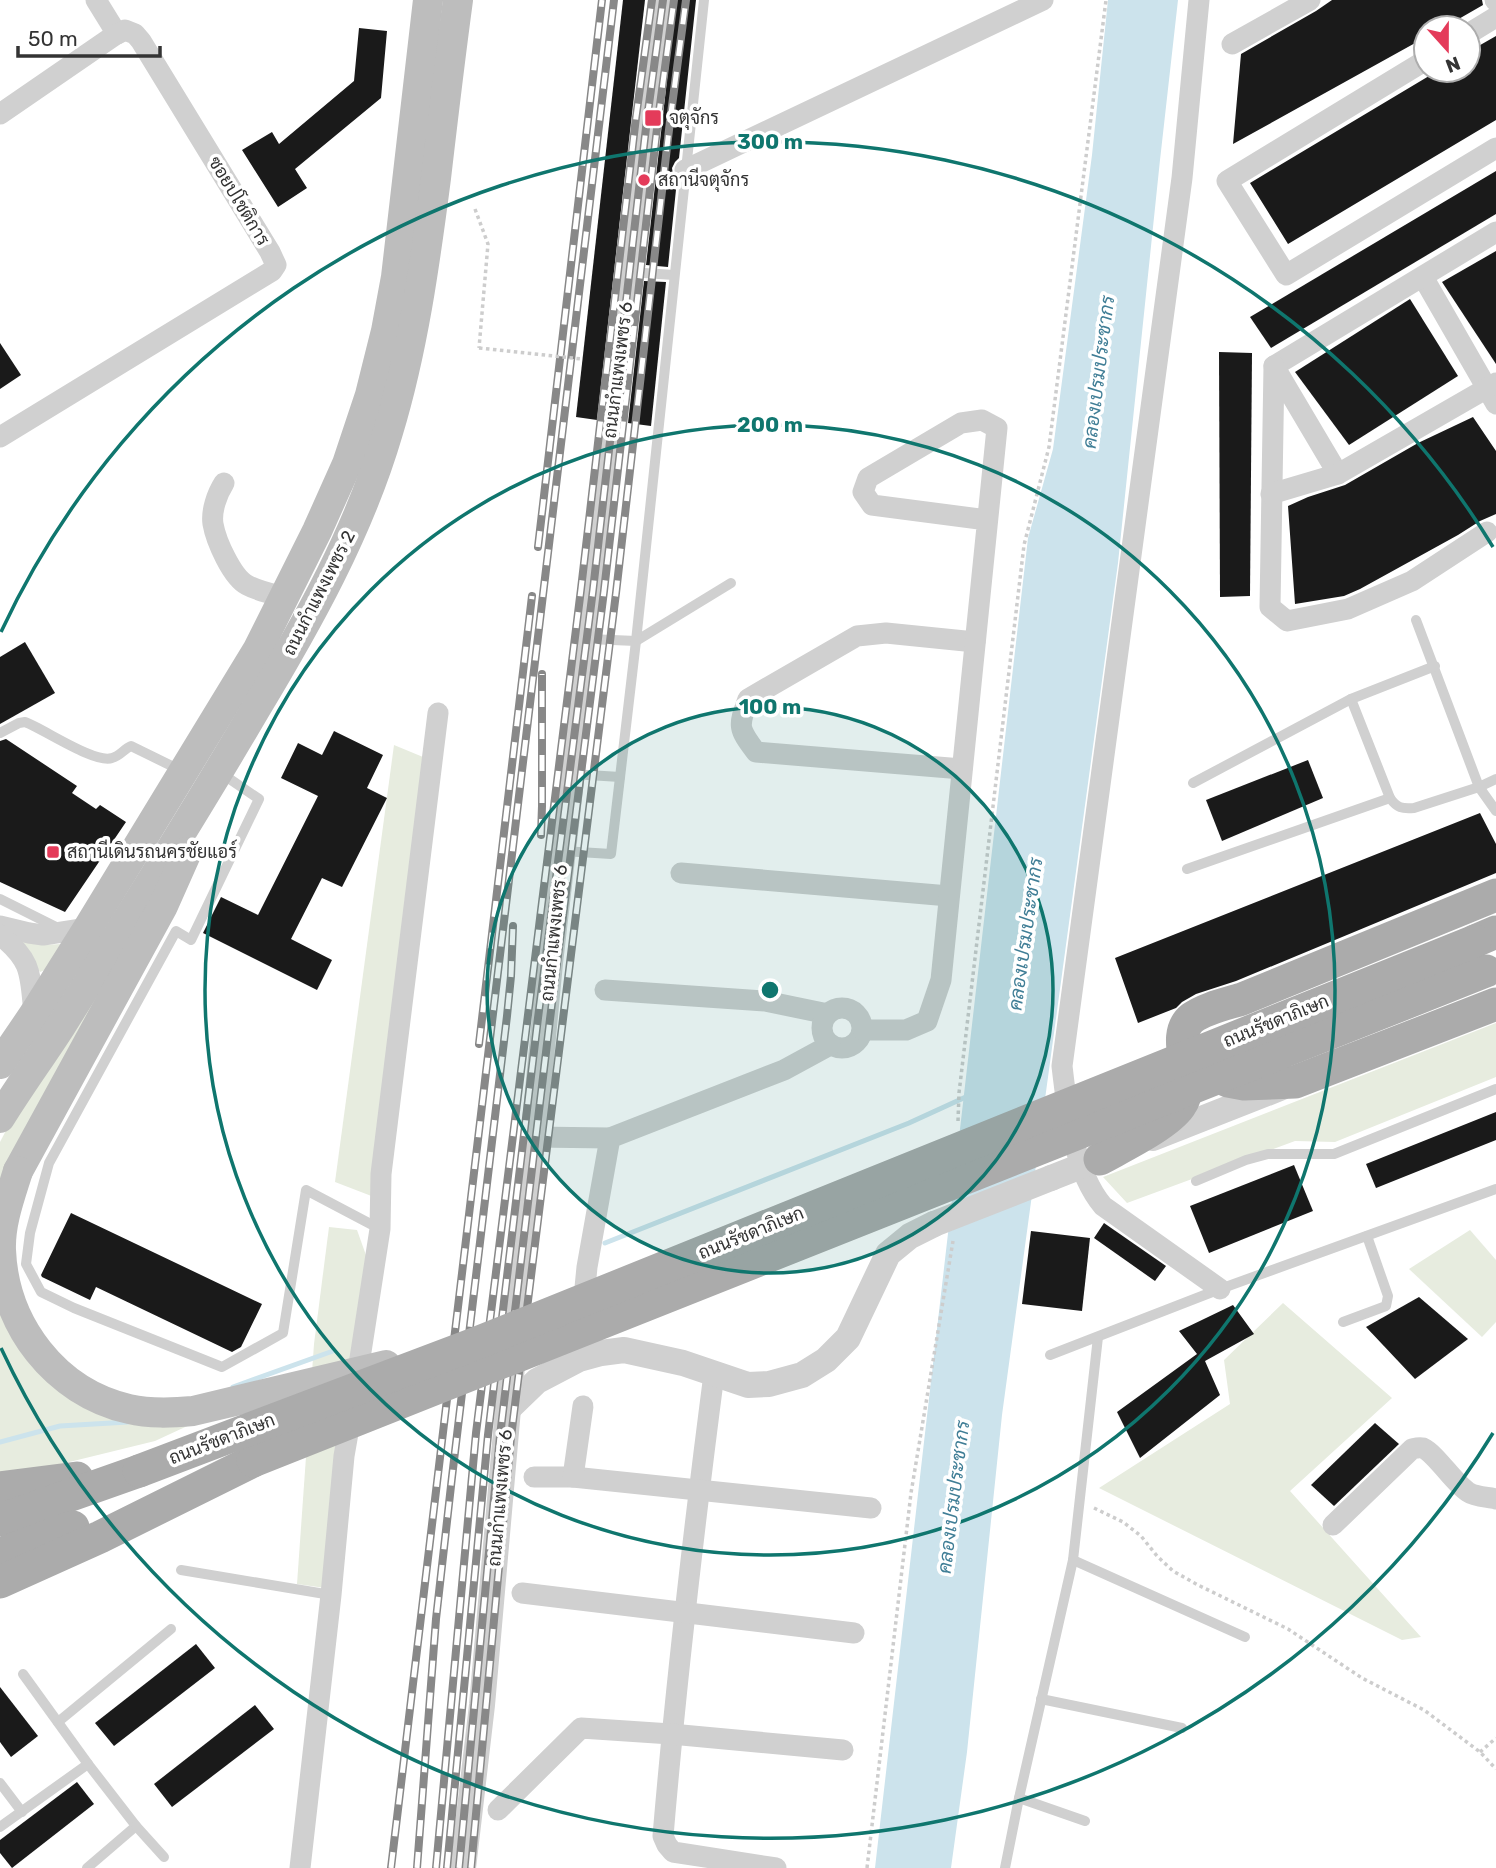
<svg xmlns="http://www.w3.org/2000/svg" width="1496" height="1868" font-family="Rubik,Sarabun,sans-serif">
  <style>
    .green { fill: #e7ecdf }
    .water { fill: #cce3ec }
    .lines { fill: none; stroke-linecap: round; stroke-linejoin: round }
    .stream { stroke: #cce3ec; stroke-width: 5 }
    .building { fill: #1a1a1a }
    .path { stroke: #cdcdcd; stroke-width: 3.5; stroke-dasharray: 3.5 3.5; stroke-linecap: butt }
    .service { stroke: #d0d0d0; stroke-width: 10 }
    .minor { stroke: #d0d0d0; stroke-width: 21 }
    .tertiary { stroke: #d0d0d0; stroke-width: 26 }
    .secondary { stroke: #bdbdbd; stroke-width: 30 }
    .primary { stroke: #ababab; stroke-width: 33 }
    .rail-casing { stroke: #888; stroke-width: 8 }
    .rail { stroke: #fff; stroke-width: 5; stroke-dasharray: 16; stroke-linecap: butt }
    .path-bridge { stroke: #cdcdcd; stroke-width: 3.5; stroke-dasharray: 3.5 3.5; stroke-linecap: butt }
    .tertiary-bridge { stroke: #d0d0d0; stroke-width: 26 }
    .secondary-bridge { stroke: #bdbdbd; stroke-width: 30 }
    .primary-bridge { stroke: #ababab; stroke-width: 33 }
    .ring { fill: none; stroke: #0f766e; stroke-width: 3.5 }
    .poi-dot { fill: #e43b5a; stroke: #fff; stroke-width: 2.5 }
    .labels { text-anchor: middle; stroke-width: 7; stroke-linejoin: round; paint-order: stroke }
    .poi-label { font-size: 18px; fill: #333; stroke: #fff; text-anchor: start }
    .street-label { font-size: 18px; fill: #333; stroke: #fff }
    .water-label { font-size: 19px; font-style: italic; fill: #407e96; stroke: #fff }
    .centre { fill: #0f766e; stroke: #fff; stroke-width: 3.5 }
    .ring-label { font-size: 21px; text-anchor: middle; font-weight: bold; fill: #0f766e; stroke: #fff; stroke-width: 7; stroke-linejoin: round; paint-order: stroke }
  </style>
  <rect width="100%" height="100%" fill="#fff"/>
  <g class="green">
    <path d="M394,745L423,757L374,1197L335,1182Z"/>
    <path d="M150,906L0,1202V1142L11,1121Z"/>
    <path d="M21,941L43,945L61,944L45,970L40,972Z"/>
    <path d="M1496,1023V1077L1335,1142L1295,1141L1127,1203L1103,1177Z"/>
    <path d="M329,1227L357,1230L367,1258L325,1588L297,1584L314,1344Z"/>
    <path d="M1470,1230L1496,1260V1322L1482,1337L1409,1269Z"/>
    <path d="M0,1295L66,1389L196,1422L155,1441L0,1479Z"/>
    <path d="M1283,1303L1392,1398L1290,1491L1421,1637L1402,1640L1099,1488L1230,1404L1224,1360Z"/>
  </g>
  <path class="water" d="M1108,0H1178L1160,160L1118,563L1002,1415L967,1752L951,1868H875L1028,538L1053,449L1092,155Z"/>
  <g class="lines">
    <g class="stream">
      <path d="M605,1243L909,1123L968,1096"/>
      <path d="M233,1387L333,1351"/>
      <path d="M0,1442L60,1426L128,1422"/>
    </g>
  </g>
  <g class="building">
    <path d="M623,0H645L597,420L576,417Z"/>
    <path d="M676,0H696L679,158L675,162L672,168L673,175L677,180L668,267L646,265Z"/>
    <path d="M1332,0H1482L1483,5L1443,28H1426V37L1233,144L1241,54L1316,11Z"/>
    <path d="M359,28L387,31L381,98L295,169L307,188L278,207L242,150L272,132L279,144L354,81Z"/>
    <path d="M1496,36V120L1288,244L1250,183L1439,70H1468V52Z"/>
    <path d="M1496,171V214L1271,348L1250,317Z"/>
    <path d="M1496,251V364L1442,282Z"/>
    <path d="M644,281L666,282L651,426L628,423Z"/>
    <path d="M1410,299L1458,376L1349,445L1295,372Z"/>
    <path d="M0,343L21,375L0,389Z"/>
    <path d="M1219,352L1252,353L1250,596L1220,597Z"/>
    <path d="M1473,417L1496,451V514L1480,521L1458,535L1360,589L1344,596L1295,604L1288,506L1308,497L1345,485L1418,443Z"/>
    <path d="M25,642L55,693L0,724V657Z"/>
    <path d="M334,731L383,755L367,788L387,798L342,887L322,878L291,939L332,960L317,990L203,933L221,897L258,915L318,796L281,778L298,743L322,755Z"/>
    <path d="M6,739L77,786L72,793L96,809L100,805L126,822L65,912L0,882V741Z"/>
    <path d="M1308,760L1323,798L1222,841L1206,800Z"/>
    <path d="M1480,813L1496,844V873L1236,981L1196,994L1182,1002L1176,1008L1138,1023L1115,958Z"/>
    <path d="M1496,1112V1140L1376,1188L1366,1164Z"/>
    <path d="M1294,1165L1313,1211L1209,1253L1190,1206Z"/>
    <path d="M71,1213L262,1304L241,1347L232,1352L96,1287L90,1300L42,1277L41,1275Z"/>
    <path d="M1104,1223L1166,1266L1155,1281L1094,1238Z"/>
    <path d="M1031,1231L1090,1238L1082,1311L1022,1304Z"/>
    <path d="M1419,1297L1468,1339L1415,1379L1366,1327Z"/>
    <path d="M1233,1305L1254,1334L1205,1361L1220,1395L1140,1458L1117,1412L1197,1354L1179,1331Z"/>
    <path d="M1375,1423L1399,1444L1334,1506L1311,1485Z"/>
    <path d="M196,1644L215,1668L114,1746L95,1723Z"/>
    <path d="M0,1687L38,1736L11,1757L0,1742Z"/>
    <path d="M255,1705L274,1729L172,1807L154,1784Z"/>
    <path d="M77,1782L94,1804L12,1868L0,1853V1840Z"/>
  </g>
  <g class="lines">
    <g class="path">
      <path d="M475,209L488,244L479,348"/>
      <path d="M958,1121L959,1093L1024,545L1049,447L1106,0"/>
      <path d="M1094,1508L1123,1522L1141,1536L1157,1556L1173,1571L1198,1585L1288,1629L1362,1678L1424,1710L1480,1752L1496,1769"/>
      <path d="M1480,1752L1496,1738"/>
      <path d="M867,1868L911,1493L953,1241"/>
    </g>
    <g class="service">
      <path d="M629,272L674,275"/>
      <path d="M1416,620L1479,787L1496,811"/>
      <path d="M589,639L636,641L731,583"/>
      <path d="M1435,666L1351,699L1390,798C1397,808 1402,809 1414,808L1479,787L1496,779"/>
      <path d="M0,733L19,723L25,722C44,729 95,764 112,758C120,756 124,749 131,746L182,771"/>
      <path d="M221,773L259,799L191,940L176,931L49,1163L30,1233L26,1264L41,1292L74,1308L222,1367L283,1333L306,1190L380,1229"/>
      <path d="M572,774L620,777"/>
      <path d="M1193,783L1351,699"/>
      <path d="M563,851L611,854L636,641L704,0"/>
      <path d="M1187,869L1390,798"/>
      <path d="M0,899L60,929"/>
      <path d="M1196,1181L1246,1160L1268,1154H1334L1496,1089"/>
      <path d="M1343,1322L1386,1306L1388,1296L1367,1236"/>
      <path d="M1050,1355L1220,1289L1496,1189"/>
      <path d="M1073,1560L1245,1637"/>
      <path d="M181,1570L331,1595"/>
      <path d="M23,1674L88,1764L136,1826L87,1868"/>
      <path d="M1041,1699L1182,1728"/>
      <path d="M58,1722L171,1629"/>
      <path d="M0,1783L22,1812"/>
      <path d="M1019,1798L1085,1821"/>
      <path d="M136,1826L164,1857"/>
      <path d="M0,1827L88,1764"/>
      <path d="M1005,1868L1019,1798L1073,1560L1098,1337"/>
    </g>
    <g class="minor">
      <path d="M96,0L117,34"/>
      <path d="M1199,0L1182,178L1062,1066C1067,1110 1074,1172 1103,1206L1220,1289"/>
      <path d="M1495,0L1496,1"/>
      <path d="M1468,34L1496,17"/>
      <path d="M1232,44L1310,0"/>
      <path d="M1426,60L1227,181L1286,275L1496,148"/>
      <path d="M0,114L115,35L125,30L135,34L141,41L270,252L276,265L272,271L0,437"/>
      <path d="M685,170L1043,0"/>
      <path d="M1423,277L1496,404"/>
      <path d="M1274,366L1496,232"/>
      <path d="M1338,474L1274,366L1270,607L1287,621L1348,609L1412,581L1487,532"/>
      <path d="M224,483C217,494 211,511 213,524C216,541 232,577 247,585C258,591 272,594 284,597"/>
      <path d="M1271,494L1338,474L1496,383"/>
      <path d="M962,769L756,752C738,728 738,727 748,699L857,636L886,633L975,642"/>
      <path d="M681,873L949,896"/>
      <path d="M0,926L29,933L43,935L88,928"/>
      <path d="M0,935C33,961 30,975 34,1014"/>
      <path d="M605,990L765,1001L828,1014"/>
      <circle cx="842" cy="1028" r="20"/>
      <path d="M863,1030H906L927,1021L941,980L997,428L982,420L961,423L868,478L863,492L872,505L987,520"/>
      <path d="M534,1137L610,1138"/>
      <path d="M583,1308L587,1267L610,1138L784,1070L830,1045"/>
      <path d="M714,1374C694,1528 676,1682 663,1836L667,1845L673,1852L776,1868"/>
      <path d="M356,1384L380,1229L381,1174L438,713"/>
      <path d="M534,1477H573L871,1508"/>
      <path d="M573,1477L583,1406"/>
      <path d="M1333,1525L1412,1449C1416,1448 1419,1447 1423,1448C1436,1454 1454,1483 1468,1492C1475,1497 1488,1497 1496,1499"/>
      <path d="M522,1593L854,1633"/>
      <path d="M498,1810L581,1728L671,1734L843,1750"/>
      <path d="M300,1868L331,1595L344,1456L351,1416"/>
    </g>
    <g class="tertiary">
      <path d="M1153,1138L1280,1088"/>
      <path d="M1051,1178L1117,1152"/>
      <path d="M508,1409L537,1381L579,1359L601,1353L624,1350L683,1363L748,1385L769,1384L802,1375L826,1360L848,1338L888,1254L910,1236L934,1224"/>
      <path d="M463,1868L482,1705L508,1409L550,963L661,0"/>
    </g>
    <g class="secondary">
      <path d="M0,1064L34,1014L88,928L258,649L317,531L347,464L370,395L386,331L396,277L428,0"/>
      <path d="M0,1118C19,1087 41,1057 61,1026C127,921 193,816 255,710C308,622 359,531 388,432C413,350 425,263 436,178C443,118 450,59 458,0"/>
      <path d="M18,1171L163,906L187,852"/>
    </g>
    <g class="primary">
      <path d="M1475,941L1496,932"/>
      <path d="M1205,1067L1215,1075L1228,1081L1244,1084L1295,1082L1496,1004"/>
      <path d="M1100,1159C1121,1147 1167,1125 1180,1106C1199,1080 1168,1037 1192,1018C1206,1008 1226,1004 1242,999L1496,895"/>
      <path d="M0,1488L77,1478"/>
      <path d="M0,1520L139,1471"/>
      <path d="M0,1554L73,1527"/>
      <path d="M0,1582L100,1537L253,1461"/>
    </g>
    <g class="rail-casing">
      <g id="rail">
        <path d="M538,547L602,0"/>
        <path d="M541,835L542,806V674"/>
        <path d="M479,1044L532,596"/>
        <path d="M391,1868L614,0"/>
        <path d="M417,1868L436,1619L452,1477L507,1016L511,976L513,926"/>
        <path d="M436,1868L476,1433L581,589L636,117L652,0"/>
        <path d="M447,1868L488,1435L538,1018L593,590L647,119L663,0"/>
        <path d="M459,1868L500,1436L550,1019L604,591L658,120L674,0"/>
        <path d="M471,1868L511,1437L616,593L670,121L686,0"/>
      </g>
    </g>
    <use href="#rail" class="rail"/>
    <path class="path-bridge" d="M479,348L582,359"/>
    <path class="tertiary-bridge" d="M934,1224L1051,1178"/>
    <path class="secondary-bridge" d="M18,1171C10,1197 0,1223 1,1250C4,1325 55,1392 129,1409C150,1414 171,1413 193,1411L386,1365"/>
    <g class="primary-bridge">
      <path d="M253,1461L1486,971"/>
      <path d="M139,1471L472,1345L1475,941"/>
    </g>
  </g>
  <circle cx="770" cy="990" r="283" fill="#0f766e" fill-opacity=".12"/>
  <g class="ring">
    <circle cx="770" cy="990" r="283"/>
    <circle cx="770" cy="990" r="565"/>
    <path d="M1493 1433A848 848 0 0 1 1 1348M1 632A848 848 0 0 1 1493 547"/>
  </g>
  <g class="poi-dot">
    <rect x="644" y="109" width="18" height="18" rx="3.5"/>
    <circle cx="644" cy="180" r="7"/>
    <rect x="46" y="845" width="14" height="14" rx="3.5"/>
  </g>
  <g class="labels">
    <g class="poi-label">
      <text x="669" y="124">จตุจักร</text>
      <text x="658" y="186">สถานีจตุจักร</text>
      <text x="67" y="858">สถานีเดินรถนครชัยแอร์</text>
    </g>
    <g class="street-label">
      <text transform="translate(239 201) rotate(59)" y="6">ซอยปโชติการ</text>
      <text transform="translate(618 370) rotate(-83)" y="6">ถนนกำแพงเพชร 6</text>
      <text transform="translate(319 593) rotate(-63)" y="6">ถนนกำแพงเพชร 2</text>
      <text transform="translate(554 933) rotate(-84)" y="6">ถนนกำแพงเพชร 6</text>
      <text transform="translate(1276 1021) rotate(-22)" y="6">ถนนรัชดาภิเษก</text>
      <text transform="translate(751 1233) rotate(-22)" y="6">ถนนรัชดาภิเษก</text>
      <text transform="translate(222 1439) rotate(-21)" y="6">ถนนรัชดาภิเษก</text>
      <text transform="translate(500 1498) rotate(-85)" y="6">ถนนกำแพงเพชร 6</text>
    </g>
    <g class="water-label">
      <text transform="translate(1098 372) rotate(-83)" y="7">คลองเปรมประชากร</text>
      <text transform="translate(1025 934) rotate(-82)" y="7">คลองเปรมประชากร</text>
      <text transform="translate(953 1497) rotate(-83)" y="7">คลองเปรมประชากร</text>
    </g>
  </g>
  <circle cx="770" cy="990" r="10" class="centre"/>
  <g class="ring-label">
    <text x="770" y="149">300 m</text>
    <text x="770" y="432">200 m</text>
    <text x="770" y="714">100 m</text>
  </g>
  <g transform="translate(1447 49) rotate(159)"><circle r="33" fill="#ffffff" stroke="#adadad" stroke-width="2"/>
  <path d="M0-5L12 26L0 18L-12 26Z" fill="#e43b5a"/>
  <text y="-10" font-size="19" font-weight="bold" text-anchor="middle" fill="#333333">N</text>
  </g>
  <path d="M18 46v10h142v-10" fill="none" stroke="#333333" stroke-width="3.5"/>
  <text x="28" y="46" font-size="21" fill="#333333" stroke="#ffffff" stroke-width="5" paint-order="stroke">50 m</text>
</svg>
